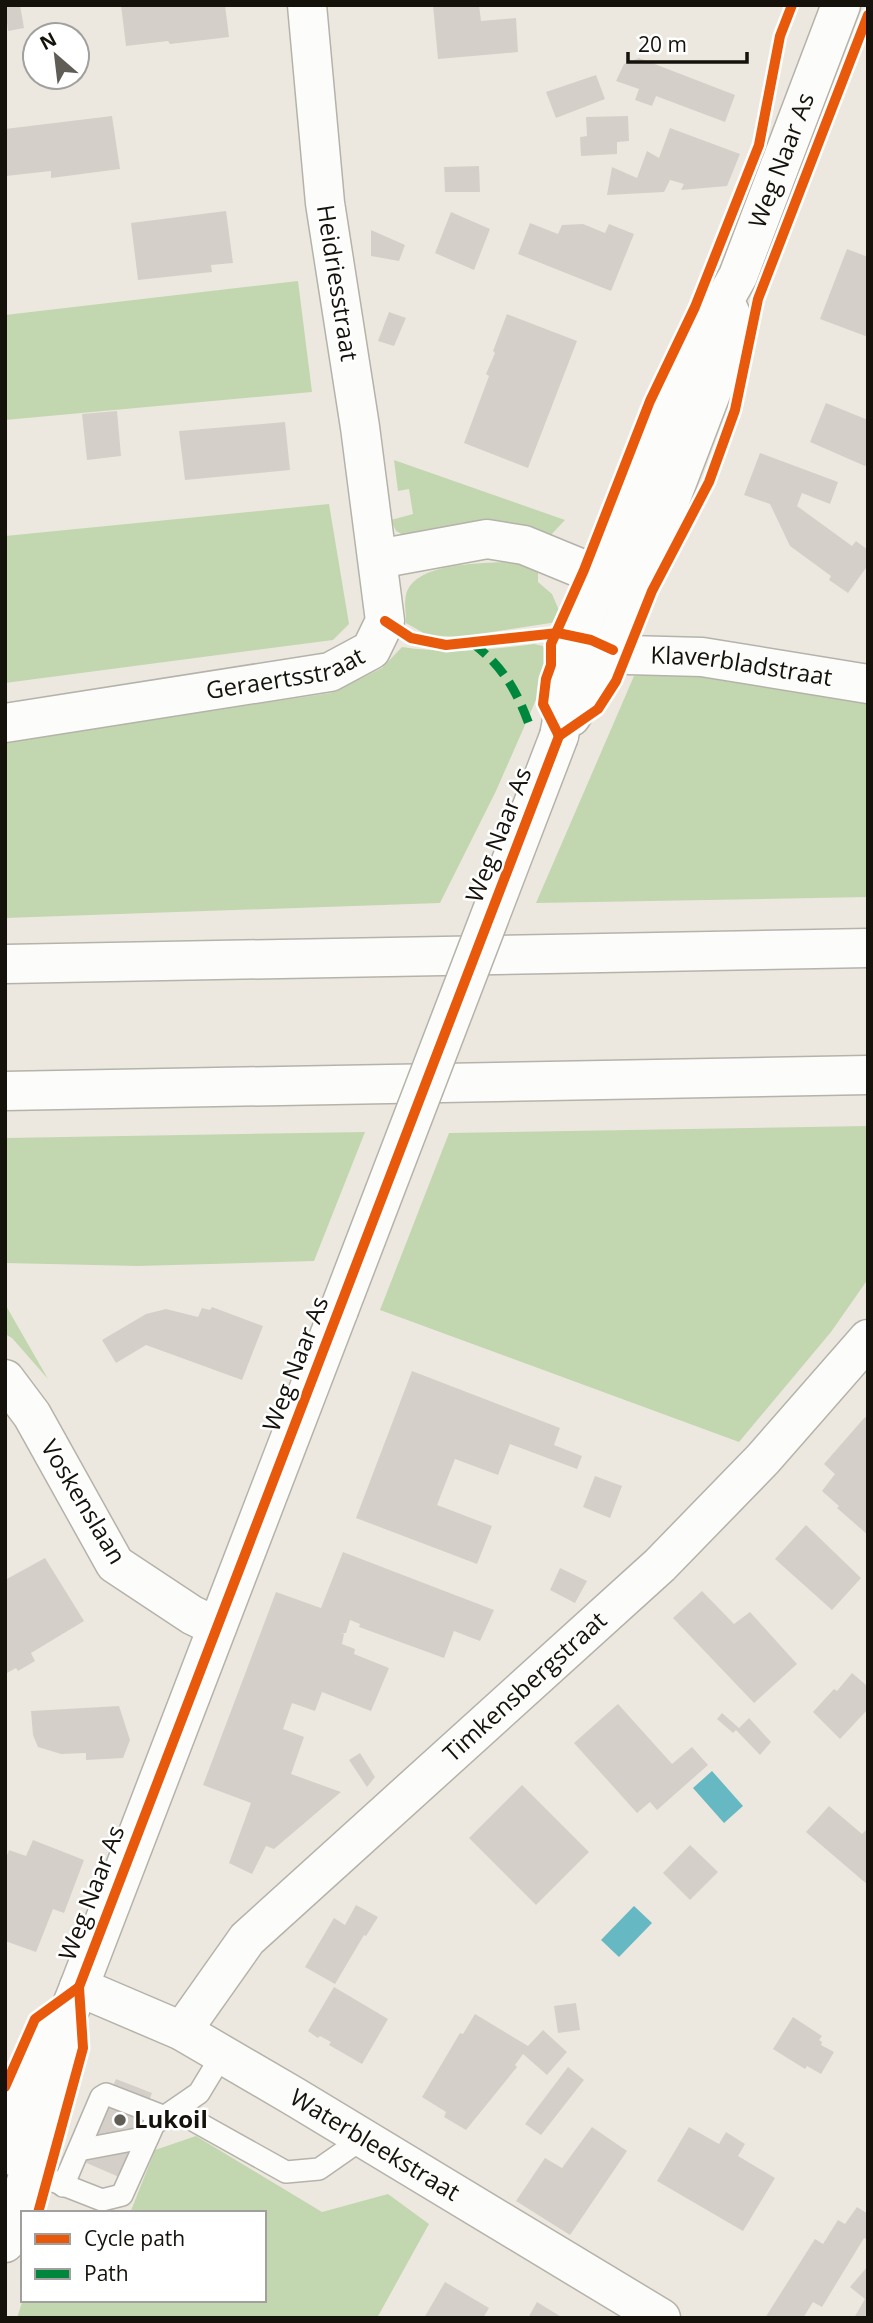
<svg xmlns="http://www.w3.org/2000/svg" width="873" height="2323" font-family="'Open Sans',sans-serif">
  <style>
    .green { fill: #c2d7af }
    .water { fill: #66b8c2 }
    .building { fill: #d4d0c9 }
    .lines { fill: none; stroke-linecap: round; stroke-linejoin: round }
    .lane-casing { stroke: #b5b2aa; stroke-width: 24 }
    .street-casing { stroke: #b5b2aa; stroke-width: 41 }
    .secondary-casing { stroke: #b5b2aa; stroke-width: 41 }
    .highway-casing { stroke: #b5b2aa; stroke-width: 41 }
    .lane { stroke: #fcfcfa; stroke-width: 21 }
    .street { stroke: #fcfcfa; stroke-width: 38 }
    .secondary { stroke: #fcfcfa; stroke-width: 38 }
    .highway { stroke: #fcfcfa; stroke-width: 38 }
    .secondary-bridge-casing { stroke: #b5b2aa; stroke-width: 41; stroke-linecap: butt }
    .secondary-bridge { stroke: #fcfcfa; stroke-width: 38 }
    .quiet { stroke: #00873e; stroke-width: 9; stroke-dasharray: 18 9; stroke-linecap: butt }
    .cycleway-casing { stroke: #fff; stroke-width: 15 }
    .cycleway { stroke: #e8590c; stroke-width: 10 }
    .poi-dot { fill: #605d56; stroke: #fff; stroke-width: 2.5 }
    .labels { text-anchor: middle; stroke-width: 5; stroke-linejoin: round; paint-order: stroke }
    .street-label { font-size: 24px; fill: #15120c; stroke: #fff }
    .poi-label { font-size: 24px; font-weight: bold; fill: #15120c; stroke: #fff; text-anchor: start }
  </style>
  <rect width="100%" height="100%" fill="#ece8df"/>
  <g class="green">
    <path d="M298,281L312,392L5,420V315Z"/>
    <path d="M394,460L565,520L549,537L409,538L396,531L391,520L413,514L409,489L398,491Z"/>
    <path d="M329,504L349,624L333,640L5,683V536Z"/>
    <path d="M502,562L518,564L538,571V582L552,594L561,615L557,622L459,637L427,635L406,623C406,614 404,603 406,595C414,563 476,564 502,562Z"/>
    <path d="M534,644L543,646L547,658L539,693L496,791L440,903L5,918V741L331,693L382,668L402,647C449,654 488,650 534,644Z"/>
    <path d="M689,669L868,704V897L536,903L634,676Z"/>
    <path d="M868,1126V1279L831,1332L739,1442L380,1310L449,1133Z"/>
    <path d="M365,1132L314,1261L138,1266L5,1263V1138Z"/>
    <path d="M5,1304L48,1379L12,1338L5,1334Z"/>
    <path d="M196,2136L322,2212L388,2194L429,2224L377,2318H17L23,2299L264,2300V2213H130L155,2150Z"/>
  </g>
  <g class="water">
    <path d="M712,1771L743,1806L724,1823L693,1788Z"/>
    <path d="M634,1906L652,1923L619,1957L601,1940Z"/>
  </g>
  <g class="building">
    <path d="M5,5H20L24,28L8,31Z"/>
    <path d="M121,5H225L229,37L170,44L168,41L126,46Z"/>
    <path d="M433,5H479L481,21L516,18L518,52L438,59Z"/>
    <path d="M639,58L735,95L725,122L656,96L652,106L635,100L639,89L616,81L624,64Z"/>
    <path d="M596,75L605,99L556,118L546,92Z"/>
    <path d="M112,116L120,169L51,178V171L6,176L5,129Z"/>
    <path d="M628,116L629,141L617,142V154L581,156L580,137L587,136L586,117Z"/>
    <path d="M670,128L740,154L727,186L681,190L684,184L670,180L664,192L607,195L612,167L637,178L647,151L659,158Z"/>
    <path d="M479,166L480,192H445L444,167Z"/>
    <path d="M226,211L233,263L211,265L212,272L138,280L131,223Z"/>
    <path d="M451,212L490,229L474,270L435,253Z"/>
    <path d="M530,223L558,234L562,225L583,224L605,233L609,224L634,234L611,291L518,254Z"/>
    <path d="M371,230L405,245L399,261L371,256Z"/>
    <path d="M847,249L868,257V337L820,319Z"/>
    <path d="M389,312L406,318L394,346L378,341Z"/>
    <path d="M507,314L577,341L528,468L464,443L489,376L486,374L495,353L493,351Z"/>
    <path d="M826,403L868,420V464L865,466L810,442Z"/>
    <path d="M117,411L121,456L87,460L82,414Z"/>
    <path d="M285,422L290,470L185,480L179,431Z"/>
    <path d="M760,453L838,482L830,504L802,493L797,506L852,546L856,541L868,550V565L848,593L829,580L831,576L790,546L770,504L744,495Z"/>
    <path d="M212,1307L263,1326L242,1380L146,1345L116,1363L102,1340L146,1314L166,1309L198,1317L202,1308L210,1310Z"/>
    <path d="M412,1371L560,1428L554,1445L582,1456L577,1469L510,1444L498,1475L455,1459L437,1505L492,1526L477,1564L356,1518Z"/>
    <path d="M865,1417L868,1419V1535L837,1508L839,1506L822,1491L835,1474L824,1464Z"/>
    <path d="M595,1476L622,1486L610,1518L583,1507Z"/>
    <path d="M806,1525L861,1578L832,1610L775,1559Z"/>
    <path d="M343,1552L494,1610L480,1641L454,1631L444,1658L359,1627L360,1624L350,1620L346,1633L340,1634H344L342,1644L355,1649L354,1654L389,1668L371,1711L322,1692L315,1711L292,1703L283,1729L304,1737L291,1774L341,1792L274,1849L266,1846L252,1874L229,1863L251,1803L203,1785L276,1592L321,1608Z"/>
    <path d="M45,1558L84,1621L31,1653L35,1661L18,1671L16,1668L5,1674V1580Z"/>
    <path d="M560,1568L587,1581L575,1603L550,1590Z"/>
    <path d="M702,1591L734,1624L750,1612L797,1664L754,1703L673,1618Z"/>
    <path d="M852,1673L866,1685L868,1683V1709L840,1739L813,1712L834,1689L837,1691Z"/>
    <path d="M618,1704L672,1764L692,1747L708,1765L657,1810L650,1802L637,1813L574,1743Z"/>
    <path d="M119,1706L130,1740L123,1758L86,1760V1753L61,1754L38,1747L33,1735L31,1711Z"/>
    <path d="M722,1713L739,1728L749,1718L771,1742L760,1755L736,1730L733,1733L717,1719Z"/>
    <path d="M360,1753L375,1777L367,1787L349,1760Z"/>
    <path d="M522,1785L589,1852L536,1905L469,1838Z"/>
    <path d="M829,1806L862,1834L868,1828V1885L806,1832Z"/>
    <path d="M33,1840L84,1860L64,1913L53,1909L36,1952L5,1941V1861L9,1850L26,1856Z"/>
    <path d="M690,1845L718,1872L690,1900L663,1873Z"/>
    <path d="M356,1905L378,1917L366,1936L364,1935L335,1984L305,1967L334,1918L345,1925Z"/>
    <path d="M334,1987L388,2019L362,2064L329,2045L331,2042L320,2036L318,2038L308,2031Z"/>
    <path d="M576,2003L580,2030L558,2033L554,2006Z"/>
    <path d="M475,2014L528,2046L543,2030L567,2052L547,2075L523,2054L515,2065L517,2067L466,2130L444,2117L446,2112L422,2097L460,2033L463,2034Z"/>
    <path d="M793,2017L822,2036L819,2040L822,2042L821,2045L834,2052L821,2074L807,2066L805,2069L773,2049Z"/>
    <path d="M568,2067L584,2080L541,2135L525,2124Z"/>
    <path d="M116,2079L152,2093L119,2177L82,2161Z"/>
    <path d="M592,2127L627,2151L570,2235L516,2201L545,2158L562,2168Z"/>
    <path d="M689,2127L719,2144L726,2132L745,2144L738,2156L775,2178L743,2231L657,2181Z"/>
    <path d="M857,2207L868,2214V2240L864,2238L822,2307L813,2302L803,2318H765L815,2239L823,2244L838,2220L845,2224Z"/>
    <path d="M868,2266V2318H854L865,2299L850,2287Z"/>
    <path d="M445,2282L489,2308L483,2318H424Z"/>
    <path d="M537,2302L563,2318H528Z"/>
  </g>
  <g class="lines">
    <g class="lane-casing">
      <g id="lane">
        <path d="M175,2110L286,2172L319,2169L362,2139"/>
        <path d="M79,2150L148,2137"/>
        <path d="M5,2162L102,2200L122,2195L154,2124L199,2093L222,2055"/>
        <path d="M63,2186L101,2097L106,2094L165,2117"/>
      </g>
    </g>
    <g class="street-casing">
      <g id="street">
        <path d="M378,559L487,539L524,545L631,589"/>
        <path id="s1" d="M613,650L628,655L702,657L868,684"/>
        <path id="s2" d="M5,723L330,672L371,650L385,621L360,427L325,203L307,5"/>
        <path d="M5,1379L32,1415L115,1564L192,1615L217,1627"/>
        <path id="s3" d="M79,1987L182,2031L295,2097L661,2318"/>
        <path id="s4" d="M182,2031L247,1939L660,1565L763,1459L868,1339"/>
      </g>
    </g>
    <g class="secondary-casing">
      <g id="secondary">
        <path d="M571,717L613,650L715,383L730,312"/>
        <path id="s5" d="M559,736L578,636L632,497L687,366L738,276L841,5"/>
        <path d="M5,2140L26,2087L71,2007L79,1987L339,1310"/>
        <path d="M5,2243L56,2095L66,2036"/>
      </g>
    </g>
    <g class="highway-casing">
      <g id="highway">
        <path d="M5,964L868,948"/>
        <path d="M5,1091L868,1075"/>
      </g>
    </g>
    <use href="#lane" class="lane"/>
    <use href="#street" class="street"/>
    <use href="#secondary" class="secondary"/>
    <use href="#highway" class="highway"/>
    <g class="secondary-bridge-casing">
      <path id="secondary-bridge" d="M339,1310L559,736"/>
    </g>
    <use href="#secondary-bridge" class="secondary-bridge"/>
    <path class="quiet" d="M472,643C503,666 517,691 530,727"/>
    <g class="cycleway-casing">
      <g id="cycleway">
        <path d="M385,621L411,638L446,645L558,633L591,640L613,650"/>
        <path d="M559,736L598,709L616,681L652,591L709,482L735,410L758,299L868,15"/>
        <path d="M559,736L543,704L546,679L551,665V644L584,570L650,401L695,307L759,145L780,36L792,5"/>
        <path d="M5,2087L35,2019L79,1987"/>
        <path d="M38,2213L83,2048L79,1987L559,736"/>
      </g>
    </g>
    <use href="#cycleway" class="cycleway"/>
  </g>
  <circle class="poi-dot" cx="120" cy="2120" r="7"/>
  <g class="labels">
    <g class="street-label">
      <text dy="8" stroke="none"><textPath href="#s5" startOffset="620">Weg Naar As</textPath></text>
      <text transform="translate(337 283) rotate(81)" y="8">Heidriesstraat</text>
      <text dy="8" stroke="none"><textPath href="#s1" startOffset="130">Klaverbladstraat</textPath></text>
      <text dy="8" stroke="none"><textPath href="#s2" startOffset="285">Geraertsstraat</textPath></text>
      <text transform="translate(499 835) rotate(-69)" y="8">Weg Naar As</text>
      <text transform="translate(296 1364) rotate(-69)" y="8">Weg Naar As</text>
      <text transform="translate(83 1502) rotate(59)" y="8">Voskenslaan</text>
      <text dy="8" stroke="none"><textPath href="#s4" startOffset="488">Timkensbergstraat</textPath></text>
      <text transform="translate(92 1893) rotate(-69)" y="8">Weg Naar As</text>
      <text dy="8" stroke="none"><textPath href="#s3" startOffset="336">Waterbleekstraat</textPath></text>
    </g>
    <g class="poi-label">
      <text x="134" y="2128">Lukoil</text>
    </g>
  </g>
  <rect width="873" height="2323" fill="none" stroke="#15120c" stroke-width="14"/>
  <rect x="21" y="2211" width="245" height="91" fill="#ffffff" stroke="#a1a09e" stroke-width="2"/>
  <rect x="35" y="2234" width="35" height="10" fill="#e8590c" stroke="#a1a09e" stroke-width="2"/>
  <text x="84" y="2246" font-size="21" fill="#15120c">Cycle path</text>
  <rect x="35" y="2269" width="35" height="10" fill="#00873e" stroke="#a1a09e" stroke-width="2"/>
  <text x="84" y="2281" font-size="21" fill="#15120c">Path</text>
  <g transform="translate(56 56) rotate(332)"><circle r="33" fill="#ffffff" stroke="#a1a09e" stroke-width="2"/>
  <path d="M0-5L12 26L0 18L-12 26Z" fill="#605d56"/>
  <text y="-10" font-size="19" font-weight="bold" text-anchor="middle" fill="#15120c">N</text>
  </g>
  <path d="M628 52v10h119v-10" fill="none" stroke="#15120c" stroke-width="3.5"/>
  <text x="638" y="52" font-size="21" fill="#15120c" stroke="#ffffff" stroke-width="5" paint-order="stroke">20 m</text>
</svg>
